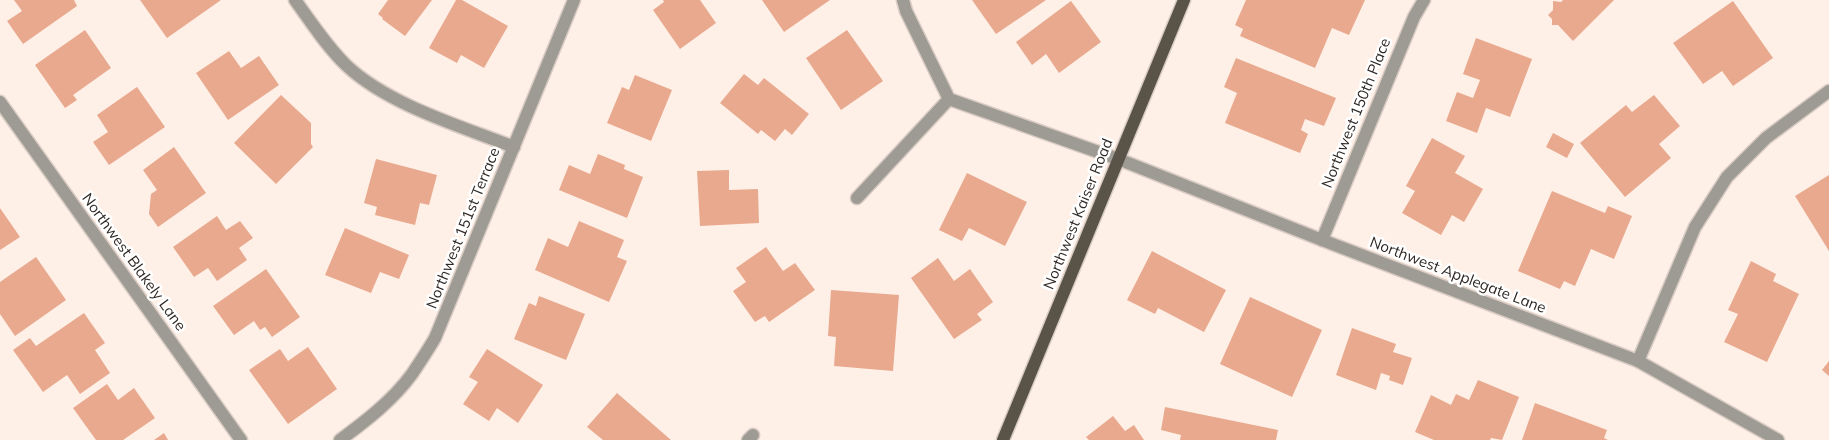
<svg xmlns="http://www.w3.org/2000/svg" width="1829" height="440" font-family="Mulish,sans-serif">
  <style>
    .building { fill: #e9a98e }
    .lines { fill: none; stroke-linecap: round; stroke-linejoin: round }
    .minor-casing { stroke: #d9ccc4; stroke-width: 15 }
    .major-casing { stroke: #d9ccc4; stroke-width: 15 }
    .minor { stroke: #9e9b94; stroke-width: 12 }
    .major { stroke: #595447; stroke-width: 12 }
    .labels { text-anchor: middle; stroke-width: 5; stroke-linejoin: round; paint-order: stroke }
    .street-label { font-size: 15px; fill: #2e2723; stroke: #fff }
  </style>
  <rect width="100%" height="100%" fill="#fff0e7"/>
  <g class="building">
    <path d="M14,0H74L77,6L23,44L7,21L22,11Z"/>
    <path d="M140,0H221L167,38Z"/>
    <path d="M388,0H432L405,36L382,19L383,18L378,14Z"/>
    <path d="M456,0H462L508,26L484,68L461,55L457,63L429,48Z"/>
    <path d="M663,0H700L716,23L680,49L653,10L664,2Z"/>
    <path d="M762,0H830L784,32Z"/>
    <path d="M972,0H1046L996,34Z"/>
    <path d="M1246,0H1365L1349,35L1332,28L1315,68L1240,36L1243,29L1235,25Z"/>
    <path d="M1563,0H1614L1573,41L1558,25H1552V19L1548,15L1553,10V1L1561,2Z"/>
    <path d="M1071,1L1101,42L1059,73L1046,54L1032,65L1016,42Z"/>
    <path d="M1733,1L1773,58L1733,86L1722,71L1703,84L1673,43Z"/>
    <path d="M85,30L111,68L73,95L77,100L65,108L35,65Z"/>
    <path d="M847,30L883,81L841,110L806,58Z"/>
    <path d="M1476,38L1532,59L1510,117L1486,108L1477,133L1446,121L1457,92L1473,98L1480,80L1463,74Z"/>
    <path d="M229,51L241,68L259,56L279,85L228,120L196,73Z"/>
    <path d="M1236,58L1336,98L1324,126L1305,119L1301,130L1308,134L1300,153L1225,123L1237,93L1224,87Z"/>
    <path d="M744,74L758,85L764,78L809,114L792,135L785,129L775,141L761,130L758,134L720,103Z"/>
    <path d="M635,75L672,90L651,141L607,123L622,87L629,90Z"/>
    <path d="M137,87L165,127L109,165L93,142L108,132L97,115Z"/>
    <path d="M281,95L311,123V144L313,147L276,184L234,143Z"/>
    <path d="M1654,95L1680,126L1659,144L1671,158L1625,197L1580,143L1626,105L1632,112Z"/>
    <path d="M1553,133L1574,144L1567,158L1546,147Z"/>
    <path d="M1432,138L1465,156L1455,173L1483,189L1464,222L1452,215L1441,235L1402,213L1415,191L1406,186Z"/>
    <path d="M174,147L206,193L158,227L149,214L151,194L157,190L143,170Z"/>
    <path d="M598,154L625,165L624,169L643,177L627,218L559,190L569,165L590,174Z"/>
    <path d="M376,159L437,175L429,205L420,203L415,225L375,215L377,207L364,203Z"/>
    <path d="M729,170V190L758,189L759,223L700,226L697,171Z"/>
    <path d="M967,173L1027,202L1005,246L969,228L962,241L939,230Z"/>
    <path d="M1829,175V251L1795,196Z"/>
    <path d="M1552,191L1605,213L1608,206L1632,216L1614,259L1591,249L1575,286L1564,281L1560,289L1518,271Z"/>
    <path d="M0,208L20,237L0,250Z"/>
    <path d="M217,216L226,230L240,221L253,238L239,248L247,260L217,281L208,268L194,277L173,247Z"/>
    <path d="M579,221L624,240L617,257L627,261L609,302L535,270L548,238L568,247Z"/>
    <path d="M345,228L409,255L399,279L380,272L371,293L325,275Z"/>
    <path d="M766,247L783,271L795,263L815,290L769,322L765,316L755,322L733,291L746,282L736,268Z"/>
    <path d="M1152,251L1226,290L1204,332L1158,308L1155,314L1127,300Z"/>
    <path d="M36,257L66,300L15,336L0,314V282Z"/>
    <path d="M938,258L954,281L970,269L993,302L977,314L982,320L954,339L911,278Z"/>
    <path d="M1751,261L1776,274L1773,281L1799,294L1767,362L1724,342L1738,314L1728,310Z"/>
    <path d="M266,269L300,317L272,337L265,327L260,330L254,321L234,335L213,306Z"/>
    <path d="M831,290L899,295L893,371L834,366L836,337L828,336Z"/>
    <path d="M539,296L585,314L566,360L514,339L529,303L536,306Z"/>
    <path d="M1250,297L1322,330L1292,397L1220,364Z"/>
    <path d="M84,313L105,343L95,350L110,373L80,394L67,375L43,392L13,350L30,338L36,346Z"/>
    <path d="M1352,328L1396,344L1393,352L1412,358L1403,385L1389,380L1390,376L1381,373L1376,390L1336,375Z"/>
    <path d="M308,347L337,389L288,424L249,370L280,349L288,361Z"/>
    <path d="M487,349L543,385L518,423L497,408L489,421L463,404L478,382L469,377Z"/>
    <path d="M1829,361V376L1822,370Z"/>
    <path d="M1478,380L1519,397L1502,440L1491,438L1490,440H1434L1415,432L1431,395L1451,405L1456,394L1469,400Z"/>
    <path d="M107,384L118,400L134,388L155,418L123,440H96L73,408Z"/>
    <path d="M617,393L671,440H603L587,427Z"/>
    <path d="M1535,403L1607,430L1604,438L1608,440H1522Z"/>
    <path d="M1165,407L1278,430L1276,440H1180L1181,435L1161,430Z"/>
    <path d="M1113,416L1125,431L1134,425L1144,440H1089L1086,437Z"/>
    <path d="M164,433L168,440H154Z"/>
  </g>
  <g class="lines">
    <g class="minor-casing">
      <g id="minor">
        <path d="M295,0C311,22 327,47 347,66C389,105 460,126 514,147"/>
        <path d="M903,0L906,11L949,99L1118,159L1322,240L1638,361L1778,440"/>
        <path d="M0,102L241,440"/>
        <path d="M857,198L949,99"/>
        <path d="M1322,240L1414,17L1424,0"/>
        <path d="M1638,361L1695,227L1727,177L1766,138L1829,91"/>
        <path d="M340,440C366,421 393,400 412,374C420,362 428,350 435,338L574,0"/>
        <path d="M748,440L753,435"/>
      </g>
    </g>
    <g class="major-casing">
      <path id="major" d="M1003,440L1184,0"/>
    </g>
    <use href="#minor" class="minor"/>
    <use href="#major" class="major"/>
  </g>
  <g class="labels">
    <g class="street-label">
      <text transform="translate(1356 113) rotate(-68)" y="5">Northwest 150th Place</text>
      <text transform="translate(1078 214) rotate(-68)" y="5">Northwest Kaiser Road</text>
      <text transform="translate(463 228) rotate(-68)" y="5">Northwest 151st Terrace</text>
      <text transform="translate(134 262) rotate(54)" y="5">Northwest Blakely Lane</text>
      <text transform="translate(1458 275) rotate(21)" y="5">Northwest Applegate Lane</text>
    </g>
  </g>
</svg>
